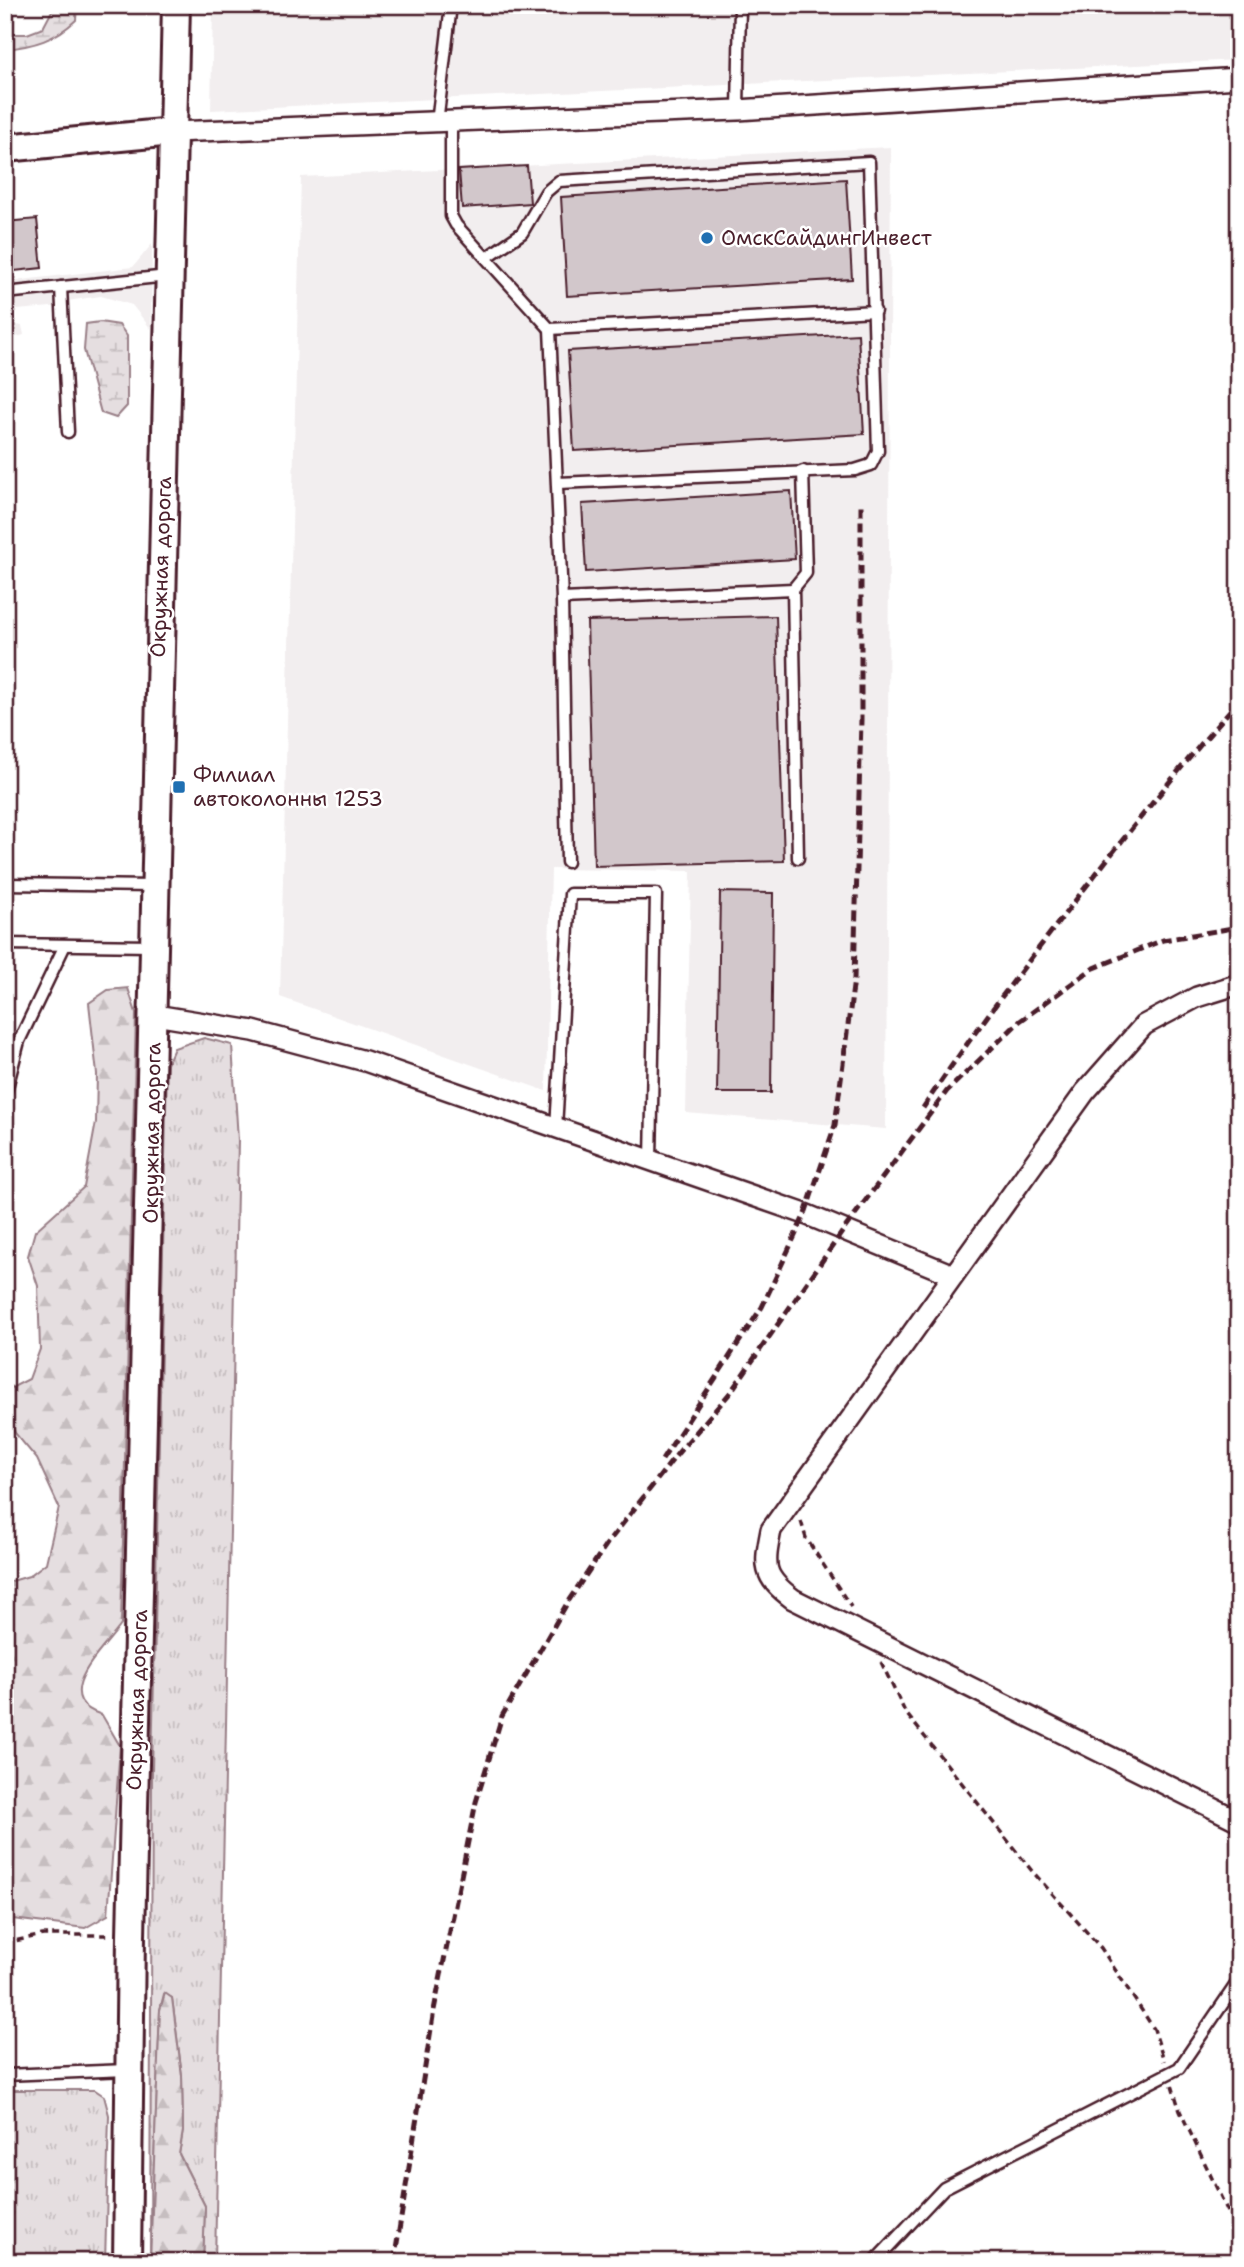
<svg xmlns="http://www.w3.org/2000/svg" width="1244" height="2267" font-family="'Shantell Sans',sans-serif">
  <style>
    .built { fill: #f2eeef }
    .grass { fill: url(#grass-tufts); stroke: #987e86; stroke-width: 2 }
    .forest { fill: url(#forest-firs); stroke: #987e86; stroke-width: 2 }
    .wetland { fill: url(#wetland-marsh); stroke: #987e86; stroke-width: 2 }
    .building { fill: #d2c7cb; stroke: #4a1f2b; stroke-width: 2 }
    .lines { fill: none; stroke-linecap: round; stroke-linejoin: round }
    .lane-casing { stroke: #4a1f2b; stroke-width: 15 }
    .street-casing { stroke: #4a1f2b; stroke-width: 24 }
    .secondary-casing { stroke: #4a1f2b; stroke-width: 32 }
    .path { stroke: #4a1f2b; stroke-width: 3.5; stroke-dasharray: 7 5; stroke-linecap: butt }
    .lane { stroke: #fff; stroke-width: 10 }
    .street { stroke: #fff; stroke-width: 19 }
    .secondary { stroke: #fff; stroke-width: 26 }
    .rail { stroke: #4a1f2b; stroke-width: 5; stroke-dasharray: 10 5; stroke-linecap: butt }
    .poi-dot { fill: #1f6fb2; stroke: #fff; stroke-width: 2.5 }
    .labels { text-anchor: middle; stroke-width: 5; stroke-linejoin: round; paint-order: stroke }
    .poi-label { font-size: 21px; fill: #4a1f2b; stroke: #fff; text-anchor: start }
    .street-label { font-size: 21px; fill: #4a1f2b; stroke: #fff }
  </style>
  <defs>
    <pattern id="grass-tufts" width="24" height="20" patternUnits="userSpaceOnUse" patternTransform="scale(1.75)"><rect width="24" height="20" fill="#e5dee0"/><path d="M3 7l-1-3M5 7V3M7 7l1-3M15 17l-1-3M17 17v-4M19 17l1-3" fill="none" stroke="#c6bec0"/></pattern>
    <pattern id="forest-firs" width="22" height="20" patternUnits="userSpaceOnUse" patternTransform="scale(1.75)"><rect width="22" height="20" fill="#e5dee0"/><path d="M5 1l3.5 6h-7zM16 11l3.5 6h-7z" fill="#c6bec0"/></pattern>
    <pattern id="wetland-marsh" width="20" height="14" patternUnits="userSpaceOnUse" patternTransform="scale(1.75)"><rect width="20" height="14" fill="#e5dee0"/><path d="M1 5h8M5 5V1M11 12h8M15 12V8" fill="none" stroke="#c6bec0"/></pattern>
  </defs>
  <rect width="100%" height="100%" fill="#fff"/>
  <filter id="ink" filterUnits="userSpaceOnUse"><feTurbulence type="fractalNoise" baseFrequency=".0143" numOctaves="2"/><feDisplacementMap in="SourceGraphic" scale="14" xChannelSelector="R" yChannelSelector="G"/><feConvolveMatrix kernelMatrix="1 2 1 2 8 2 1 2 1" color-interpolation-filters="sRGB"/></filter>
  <g filter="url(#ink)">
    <g class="built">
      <path d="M213,5H1239V60L211,110Z"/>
      <path d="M891,147L886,1129L686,1113L691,871L551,869L546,1091L280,997L301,177Z"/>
      <path d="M152,244L151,329L132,305L101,296L67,301L62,306L6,311L11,324L22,326L24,335L5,340V282L133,267Z"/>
    </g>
    <g class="grass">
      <path d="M204,1038L232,1045L238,1140L215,2262H203L205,2206L179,2154L183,2131L182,2075L172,1998L164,1994L160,2010L150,2262L152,1770L167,1064L174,1048Z"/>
      <path d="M5,2090H95L104,2096L109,2115L105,2262H5Z"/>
    </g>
    <g class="forest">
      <path d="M128,988L136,1013L121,1625C105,1648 47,1698 102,1715L120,1746L108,1915L85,1928L5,1918V1583L29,1576L46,1563L59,1507L37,1459L15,1433L9,1416V1389L29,1379L40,1349L38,1286L28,1256L35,1231L84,1187L96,1122L97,1074L89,1003L108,990Z"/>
      <path d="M165,1993L172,1998L182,2076L183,2131L179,2154L205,2206L203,2262H150L160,2010Z"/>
    </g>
    <g class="wetland">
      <path d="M55,5H77L76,20C55,40 34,46 5,49V34H27L43,28Z"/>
      <path d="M100,322L119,325L127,336V406L116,418L101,413L84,350L86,324Z"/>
    </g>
    <g class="building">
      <path d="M527,166L530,203L462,208L459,170Z"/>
      <path d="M846,179L852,279L567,296L561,197Z"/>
      <path d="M37,219L42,268L5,272V222Z"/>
      <path d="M858,334L864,434L574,451L568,351Z"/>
      <path d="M791,491L795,559L586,572L582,504Z"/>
      <path d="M776,616L784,861L594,866L587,621Z"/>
      <path d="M720,892L773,893L771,1093H717Z"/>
    </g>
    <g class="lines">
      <g class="lane-casing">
        <g id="lane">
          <path d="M738,110L740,5"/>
          <path d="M437,123L451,5"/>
          <path d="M451,123V216L456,225L550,329L875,311"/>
          <path d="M486,258L522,233L546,192L559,181L869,162L878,451L871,465L855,470L558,483"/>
          <path d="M61,287L68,432"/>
          <path d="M5,293L168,276"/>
          <path d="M5,319V332"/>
          <path d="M550,329L562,599L567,862"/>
          <path d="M793,589L806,573L803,471"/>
          <path d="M562,599L793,589L798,858"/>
          <path d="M5,884L153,886"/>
          <path d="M5,944L152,946"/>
          <path d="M5,1095L19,1041L65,945"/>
          <path d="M556,1128L570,894H656L651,1161"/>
          <path d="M5,2075L127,2070"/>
          <path d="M874,2262L944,2188L1179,2068L1239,1980"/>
        </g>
      </g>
      <g class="street-casing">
        <g id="street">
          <path d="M173,132L738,110L1239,78"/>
          <path d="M1239,984L1197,997L1144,1025L1085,1092L771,1530C764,1566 762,1576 793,1599L1239,1821"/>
          <path d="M155,1015L253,1031L365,1061L805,1214L953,1275"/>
        </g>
      </g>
      <g class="secondary-casing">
        <g id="secondary">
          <path d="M5,148L173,132"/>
          <path d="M127,2262L131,1936L176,5"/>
        </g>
      </g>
      <g class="path">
        <path d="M801,1521L806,1538L851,1607"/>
        <path d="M881,1662L905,1712L1032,1871L1101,1948L1154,2029L1164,2061"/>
        <path d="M5,1943L43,1935H111"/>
        <path d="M1172,2085L1180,2111L1239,2235"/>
      </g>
      <use href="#lane" class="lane"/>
      <use href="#street" class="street"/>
      <use href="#secondary" class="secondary"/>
      <g class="rail">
        <path d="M923,1108C965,1044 1011,984 1058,923C1116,847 1176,772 1239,700"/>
        <path d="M662,1460L762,1307L805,1214L835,1125L854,979L861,720V501"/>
        <path d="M394,2262L434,2010L476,1802L502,1716L569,1600L606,1545L678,1453L730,1393L845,1228L947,1091L1020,1021L1092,969L1163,940L1239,927"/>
      </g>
    </g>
  </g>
  <g class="poi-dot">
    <circle cx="707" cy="238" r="7"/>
    <rect x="172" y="780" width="14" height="14" rx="3.5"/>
  </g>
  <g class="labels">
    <g class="poi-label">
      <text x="721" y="245">ОмскСайдингИнвест</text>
      <text x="193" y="782">Филиал<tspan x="193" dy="24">автоколонны 1253</tspan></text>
    </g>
    <g class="street-label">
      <text transform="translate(161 567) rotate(-88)" y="7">Окружная дорога</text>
      <text transform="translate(152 1133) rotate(-89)" y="7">Окружная дорога</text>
      <text transform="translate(137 1700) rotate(-88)" y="7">Окружная дорога</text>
    </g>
  </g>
  <rect width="1244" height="2267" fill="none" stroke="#fff" stroke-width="28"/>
  <rect x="14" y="14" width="1216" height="2239" fill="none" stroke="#4a1f2b" stroke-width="2.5" filter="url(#ink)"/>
</svg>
